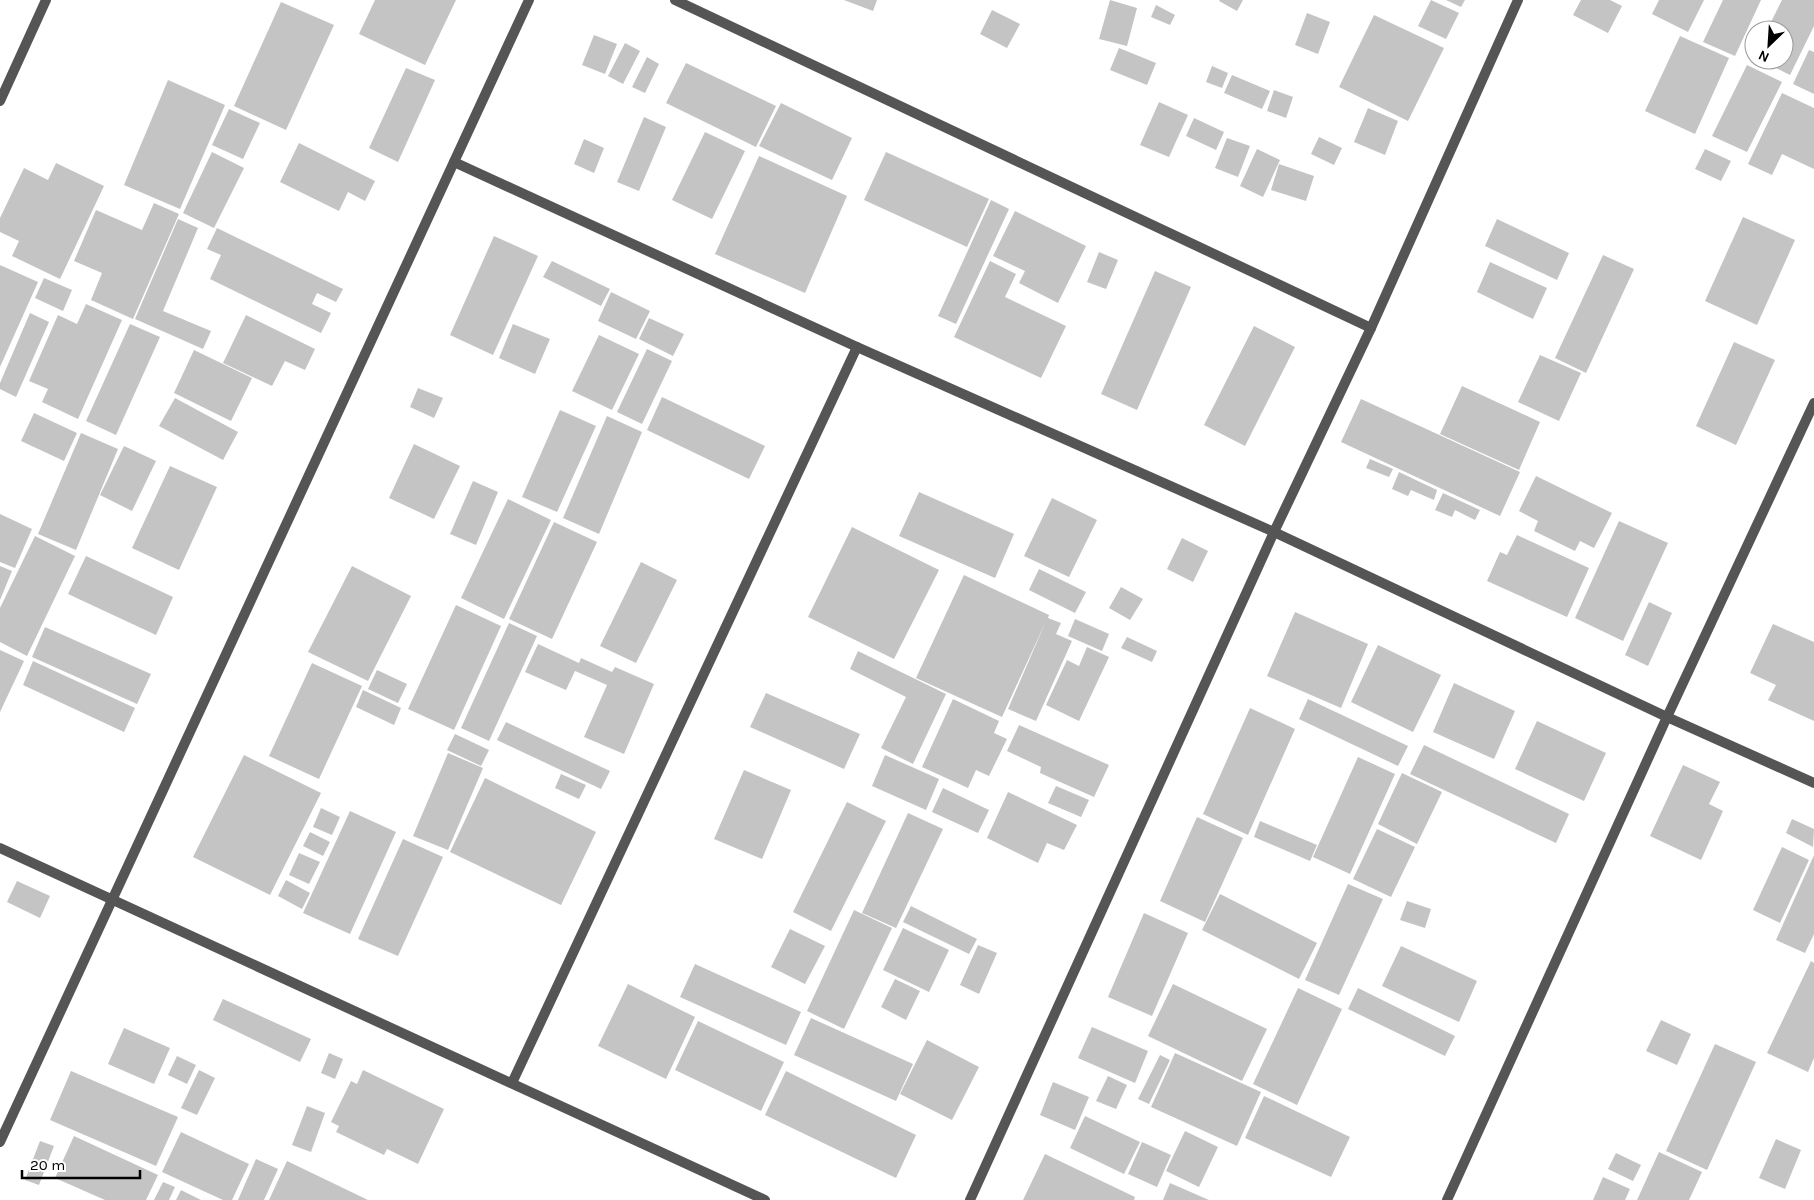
<svg xmlns="http://www.w3.org/2000/svg" width="1814" height="1200" font-family="Karla,sans-serif">
  <style>
    .building { fill: #c4c4c4 }
    .lines { fill: none; stroke-linecap: round; stroke-linejoin: round }
    .street { stroke: #555; stroke-width: 10 }
  </style>
  <rect width="100%" height="100%" fill="#fff"/>
  <g class="building">
    <path d="M375,0H456L425,65L359,34Z"/>
    <path d="M844,0H877L873,11Z"/>
    <path d="M1110,0L1137,8L1127,46L1099,39Z"/>
    <path d="M1220,0H1243L1237,11L1219,1Z"/>
    <path d="M1431,0L1459,13L1446,39L1418,26Z"/>
    <path d="M1446,0H1465L1461,7Z"/>
    <path d="M1581,0H1610L1622,6L1608,33L1573,15Z"/>
    <path d="M1659,0H1704L1688,32L1652,14Z"/>
    <path d="M1723,0H1761L1735,56L1703,42Z"/>
    <path d="M1782,0H1814V26L1790,75L1760,60H1784V30H1767Z"/>
    <path d="M281,2L334,25L286,130L234,106Z"/>
    <path d="M1156,5L1175,15L1170,25L1151,17Z"/>
    <path d="M992,10L1020,24L1007,48L980,34Z"/>
    <path d="M1307,13L1330,22L1318,54L1295,45Z"/>
    <path d="M1374,15L1444,48L1408,121L1339,87Z"/>
    <path d="M594,35L617,44L605,74L582,65Z"/>
    <path d="M1680,36L1729,58L1695,134L1645,111Z"/>
    <path d="M625,43L640,51L623,84L608,76Z"/>
    <path d="M1119,48L1156,63L1147,85L1110,70Z"/>
    <path d="M1809,50L1814,52V94L1793,84Z"/>
    <path d="M647,57L659,64L645,93L632,87Z"/>
    <path d="M686,63L776,106L756,147L666,103Z"/>
    <path d="M1747,65L1782,82L1747,152L1712,136Z"/>
    <path d="M1212,66L1228,73L1222,88L1206,82Z"/>
    <path d="M406,68L435,80L398,162L369,148Z"/>
    <path d="M1232,75L1270,91L1262,109L1224,93Z"/>
    <path d="M168,80L225,105L180,209L124,185Z"/>
    <path d="M1274,90L1293,97L1286,118L1267,111Z"/>
    <path d="M1782,93L1814,108V169L1782,154L1772,175L1748,164Z"/>
    <path d="M1159,102L1188,115L1169,157L1140,145Z"/>
    <path d="M781,103L852,138L832,180L759,146Z"/>
    <path d="M1368,108L1398,121L1385,155L1354,142Z"/>
    <path d="M229,109L260,123L243,159L212,145Z"/>
    <path d="M644,117L666,127L639,191L617,182Z"/>
    <path d="M1194,118L1224,132L1216,150L1186,136Z"/>
    <path d="M705,132L745,151L712,219L672,200Z"/>
    <path d="M1319,137L1342,148L1334,165L1311,154Z"/>
    <path d="M1227,138L1250,146L1238,177L1215,168Z"/>
    <path d="M584,139L604,148L594,173L574,164Z"/>
    <path d="M299,143L375,181L365,201L348,192L339,211L280,182Z"/>
    <path d="M1257,149L1280,160L1263,197L1240,186Z"/>
    <path d="M1705,149L1731,161L1721,181L1695,169Z"/>
    <path d="M212,152L244,168L214,228L183,213Z"/>
    <path d="M886,152L989,199L967,247L864,200Z"/>
    <path d="M759,156L847,196L805,293L715,254Z"/>
    <path d="M56,163L104,186L60,279L12,256L19,241L0,232V218L24,168L48,180Z"/>
    <path d="M1279,164L1314,176L1306,201L1271,190Z"/>
    <path d="M991,200L1009,209L956,324L938,316Z"/>
    <path d="M154,203L179,214L133,319L91,300L102,273L74,261L96,210L142,230Z"/>
    <path d="M1015,211L1086,246L1058,303L1019,283L1025,271L993,256Z"/>
    <path d="M1743,217L1795,240L1757,325L1705,301Z"/>
    <path d="M178,219L198,228L163,311L211,331L203,349L135,319Z"/>
    <path d="M1497,219L1569,253L1557,280L1485,246Z"/>
    <path d="M217,228L343,289L336,302L317,293L312,304L331,313L321,333L210,279L221,255L207,249Z"/>
    <path d="M494,236L538,256L493,355L450,335Z"/>
    <path d="M1099,252L1118,260L1106,289L1087,282Z"/>
    <path d="M1603,255L1634,269L1586,373L1555,358Z"/>
    <path d="M552,261L610,289L601,306L543,277Z"/>
    <path d="M990,261L1016,274L1005,297L1066,326L1041,378L954,337Z"/>
    <path d="M1490,262L1547,288L1533,319L1477,292Z"/>
    <path d="M0,265L38,282L0,367Z"/>
    <path d="M1155,271L1191,287L1137,410L1101,394Z"/>
    <path d="M44,278L72,290L63,311L35,298Z"/>
    <path d="M611,292L650,311L636,339L598,321Z"/>
    <path d="M86,304L122,320L78,419L42,402L48,389L29,381L58,315L77,324Z"/>
    <path d="M30,313L49,322L16,397L0,389V383Z"/>
    <path d="M246,315L315,349L305,370L285,361L272,386L223,363Z"/>
    <path d="M649,318L684,334L673,356L639,339Z"/>
    <path d="M130,324L160,337L116,435L86,421Z"/>
    <path d="M513,324L550,339L535,374L499,358Z"/>
    <path d="M1254,326L1295,347L1245,446L1204,425Z"/>
    <path d="M599,335L639,354L612,410L572,391Z"/>
    <path d="M1734,342L1775,360L1736,445L1696,426Z"/>
    <path d="M647,349L672,361L642,424L617,412Z"/>
    <path d="M194,350L252,378L231,421L174,393Z"/>
    <path d="M1540,355L1581,373L1559,421L1518,402Z"/>
    <path d="M1462,386L1540,422L1519,470L1440,434Z"/>
    <path d="M418,388L443,398L434,418L410,407Z"/>
    <path d="M662,397L765,446L749,479L647,430Z"/>
    <path d="M175,398L238,432L223,460L159,426Z"/>
    <path d="M1361,399L1520,472L1500,516L1341,442Z"/>
    <path d="M560,410L596,426L557,512L522,497Z"/>
    <path d="M34,413L77,433L64,461L21,441Z"/>
    <path d="M607,416L642,432L599,534L563,518Z"/>
    <path d="M81,433L118,449L76,550L38,534Z"/>
    <path d="M414,444L460,466L434,519L389,498Z"/>
    <path d="M124,446L156,461L132,511L100,495Z"/>
    <path d="M1370,459L1393,469L1389,477L1366,468Z"/>
    <path d="M170,466L217,487L179,570L132,548Z"/>
    <path d="M1399,472L1437,490L1434,500L1411,490L1408,496L1392,489Z"/>
    <path d="M1536,476L1612,513L1594,548L1580,541L1575,551L1534,531L1538,521L1519,511Z"/>
    <path d="M473,481L498,492L476,545L450,534Z"/>
    <path d="M919,492L1014,534L995,578L899,536Z"/>
    <path d="M1443,493L1480,510L1475,520L1455,510L1452,517L1435,510Z"/>
    <path d="M1052,498L1097,520L1069,577L1024,556Z"/>
    <path d="M508,499L551,520L504,619L461,598Z"/>
    <path d="M0,514L32,529L15,568L0,562Z"/>
    <path d="M1619,521L1668,543L1623,641L1575,618Z"/>
    <path d="M554,522L597,542L552,639L509,619Z"/>
    <path d="M852,527L939,570L894,659L808,617Z"/>
    <path d="M1517,535L1589,568L1567,617L1487,581L1500,552L1507,555Z"/>
    <path d="M35,536L75,556L27,656L0,642V608Z"/>
    <path d="M1182,538L1208,551L1193,582L1167,569Z"/>
    <path d="M86,556L173,597L156,635L68,594Z"/>
    <path d="M641,562L677,580L636,663L600,646Z"/>
    <path d="M0,566L12,571L0,600Z"/>
    <path d="M352,566L411,596L368,681L308,652Z"/>
    <path d="M1039,569L1086,592L1075,613L1029,590Z"/>
    <path d="M964,575L1049,615L1048,618L1061,623L1056,634L1072,641L1036,721L1008,709L1046,621L1002,717L916,678Z"/>
    <path d="M1121,587L1143,599L1130,620L1109,608Z"/>
    <path d="M1649,602L1672,613L1648,666L1625,655Z"/>
    <path d="M456,605L501,626L454,730L408,709Z"/>
    <path d="M1295,612L1368,644L1341,708L1267,676Z"/>
    <path d="M1075,619L1109,634L1102,651L1068,636Z"/>
    <path d="M509,623L537,636L489,741L461,728Z"/>
    <path d="M1773,624L1814,642V721L1768,700L1776,685L1750,673Z"/>
    <path d="M45,627L151,674L137,704L32,657Z"/>
    <path d="M1127,637L1157,651L1152,662L1121,648Z"/>
    <path d="M538,644L579,663L581,658L612,672L615,667L654,684L624,754L584,737L607,685L575,671L566,690L525,672Z"/>
    <path d="M1378,645L1441,675L1413,732L1351,702Z"/>
    <path d="M1087,647L1109,657L1079,721L1046,705L1067,660L1079,666Z"/>
    <path d="M0,650L24,661L0,712Z"/>
    <path d="M858,651L946,694L913,764L881,748L906,697L850,669Z"/>
    <path d="M33,661L135,708L124,732L23,685Z"/>
    <path d="M312,663L362,686L319,779L269,756Z"/>
    <path d="M377,670L407,684L398,703L368,689Z"/>
    <path d="M1454,683L1515,711L1494,759L1433,732Z"/>
    <path d="M363,690L401,708L394,725L356,707Z"/>
    <path d="M766,693L860,734L844,769L750,727Z"/>
    <path d="M953,699L999,721L994,733L1007,739L989,776L976,770L968,788L922,767Z"/>
    <path d="M1308,699L1408,746L1398,766L1299,719Z"/>
    <path d="M1250,708L1295,729L1248,835L1203,814Z"/>
    <path d="M1537,721L1606,753L1584,801L1515,769Z"/>
    <path d="M506,722L610,771L601,789L497,740Z"/>
    <path d="M1019,725L1109,765L1094,797L1040,773L1041,767L1007,751Z"/>
    <path d="M455,734L489,750L481,766L447,750Z"/>
    <path d="M1424,745L1569,814L1556,843L1410,774Z"/>
    <path d="M448,753L483,768L448,850L413,836Z"/>
    <path d="M244,755L321,793L270,895L193,857Z"/>
    <path d="M885,755L939,779L926,810L872,786Z"/>
    <path d="M1358,757L1395,774L1350,874L1313,857Z"/>
    <path d="M1683,765L1720,782L1709,804L1723,811L1701,860L1650,836Z"/>
    <path d="M744,770L791,790L762,859L714,839Z"/>
    <path d="M1402,773L1442,792L1417,844L1378,824Z"/>
    <path d="M561,774L586,785L579,799L555,788Z"/>
    <path d="M485,778L596,832L561,905L450,852Z"/>
    <path d="M1056,786L1089,800L1081,817L1048,803Z"/>
    <path d="M943,788L989,810L978,833L932,812Z"/>
    <path d="M1008,792L1077,825L1064,850L1047,843L1038,863L987,838Z"/>
    <path d="M847,802L886,821L831,931L793,912Z"/>
    <path d="M321,808L340,817L332,835L313,827Z"/>
    <path d="M350,811L396,832L350,934L303,913Z"/>
    <path d="M908,813L943,829L896,928L862,913Z"/>
    <path d="M1197,817L1243,838L1205,922L1160,901Z"/>
    <path d="M1792,819L1814,829L1813,847L1786,833Z"/>
    <path d="M1260,821L1317,845L1310,861L1254,837Z"/>
    <path d="M1377,829L1415,847L1391,897L1353,879Z"/>
    <path d="M310,832L330,842L323,856L303,846Z"/>
    <path d="M403,839L443,857L398,956L358,939Z"/>
    <path d="M1782,847L1809,860L1780,923L1753,910Z"/>
    <path d="M299,853L320,862L309,884L289,875Z"/>
    <path d="M1814,855V934L1805,953L1776,940Z"/>
    <path d="M286,880L310,893L302,909L278,896Z"/>
    <path d="M17,881L50,896L40,918L7,902Z"/>
    <path d="M1348,884L1383,899L1339,995L1305,980Z"/>
    <path d="M1220,894L1317,943L1299,979L1202,930Z"/>
    <path d="M1407,901L1431,909L1425,928L1400,920Z"/>
    <path d="M911,906L977,939L969,954L903,922Z"/>
    <path d="M854,910L892,928L844,1029L807,1011Z"/>
    <path d="M1144,913L1188,933L1152,1016L1108,997Z"/>
    <path d="M903,928L949,950L929,992L883,970Z"/>
    <path d="M790,929L825,946L805,984L771,967Z"/>
    <path d="M978,945L997,953L979,994L960,985Z"/>
    <path d="M1401,946L1477,981L1459,1022L1382,986Z"/>
    <path d="M1811,961L1814,963V1058L1808,1072L1767,1053Z"/>
    <path d="M695,964L801,1012L786,1045L680,997Z"/>
    <path d="M895,979L920,991L906,1020L881,1007Z"/>
    <path d="M628,984L695,1017L666,1079L598,1046Z"/>
    <path d="M1173,984L1267,1029L1242,1081L1148,1036Z"/>
    <path d="M1298,988L1342,1009L1297,1105L1253,1084Z"/>
    <path d="M1358,988L1455,1036L1445,1056L1348,1009Z"/>
    <path d="M223,999L311,1039L300,1062L213,1020Z"/>
    <path d="M811,1018L913,1064L896,1101L794,1055Z"/>
    <path d="M1661,1020L1691,1034L1677,1065L1646,1051Z"/>
    <path d="M698,1021L784,1062L761,1111L675,1070Z"/>
    <path d="M1092,1027L1148,1051L1135,1083L1078,1058Z"/>
    <path d="M124,1028L170,1048L154,1084L108,1064Z"/>
    <path d="M927,1040L979,1067L952,1120L900,1094Z"/>
    <path d="M1715,1044L1756,1062L1707,1170L1666,1151Z"/>
    <path d="M329,1053L343,1059L335,1079L321,1073Z"/>
    <path d="M1175,1053L1261,1092L1237,1146L1151,1107Z"/>
    <path d="M1160,1055L1170,1060L1149,1104L1138,1099Z"/>
    <path d="M177,1056L196,1065L187,1084L168,1075Z"/>
    <path d="M199,1070L215,1078L197,1115L181,1108Z"/>
    <path d="M363,1070L444,1109L418,1164L387,1149L384,1155L336,1132L339,1126L331,1122L351,1081L357,1084Z"/>
    <path d="M71,1071L178,1117L156,1166L50,1120Z"/>
    <path d="M786,1071L916,1135L896,1178L765,1115Z"/>
    <path d="M1108,1076L1127,1085L1116,1109L1096,1101Z"/>
    <path d="M1053,1082L1089,1097L1075,1130L1040,1115Z"/>
    <path d="M1264,1096L1350,1137L1331,1177L1245,1138Z"/>
    <path d="M307,1106L325,1113L311,1152L292,1145Z"/>
    <path d="M1085,1116L1140,1142L1124,1174L1070,1148Z"/>
    <path d="M1185,1131L1218,1147L1199,1187L1166,1171Z"/>
    <path d="M181,1132L249,1164L232,1200H223L162,1172Z"/>
    <path d="M74,1136L158,1175L146,1200H105L55,1178Z"/>
    <path d="M1776,1139L1801,1150L1785,1189L1759,1178Z"/>
    <path d="M40,1141L54,1146L39,1185L25,1180Z"/>
    <path d="M1142,1142L1171,1155L1157,1187L1128,1174Z"/>
    <path d="M1659,1152L1702,1172L1689,1200H1637Z"/>
    <path d="M1616,1153L1641,1165L1633,1181L1608,1169Z"/>
    <path d="M1045,1154L1135,1197L1134,1200H1023Z"/>
    <path d="M256,1159L278,1169L264,1200H238Z"/>
    <path d="M287,1161L368,1200H269Z"/>
    <path d="M1603,1177L1630,1189L1625,1200H1593Z"/>
    <path d="M163,1182L175,1187L169,1200H154Z"/>
    <path d="M1170,1183L1209,1200H1163Z"/>
    <path d="M181,1190L201,1200H176Z"/>
  </g>
  <g class="lines">
    <g class="street">
      <path d="M675,0L1371,328"/>
      <path d="M0,101L46,0"/>
      <path d="M454,162L857,347L1274,532L1667,717L1814,783"/>
      <path d="M0,848L765,1200"/>
      <path d="M512,1083L857,347"/>
      <path d="M0,1142L529,0"/>
      <path d="M970,1200L1274,532L1371,328L1518,0"/>
      <path d="M1447,1200L1667,717L1814,403"/>
    </g>
  </g>
  <g transform="translate(1769 45) rotate(205)"><circle r="24" fill="#ffffff" stroke="#999999"/>
  <path d="M0-4L9 19L0 12L-9 19Z" fill="#000000"/>
  <text y="-8" font-size="14" font-weight="bold" text-anchor="middle" fill="#000000">N</text>
  </g>
  <path d="M22 1170v8h118v-8" fill="none" stroke="#000000" stroke-width="2.5"/>
  <text x="30" y="1170" font-size="15" fill="#000000" stroke="#ffffff" stroke-width="4" paint-order="stroke">20 m</text>
</svg>
